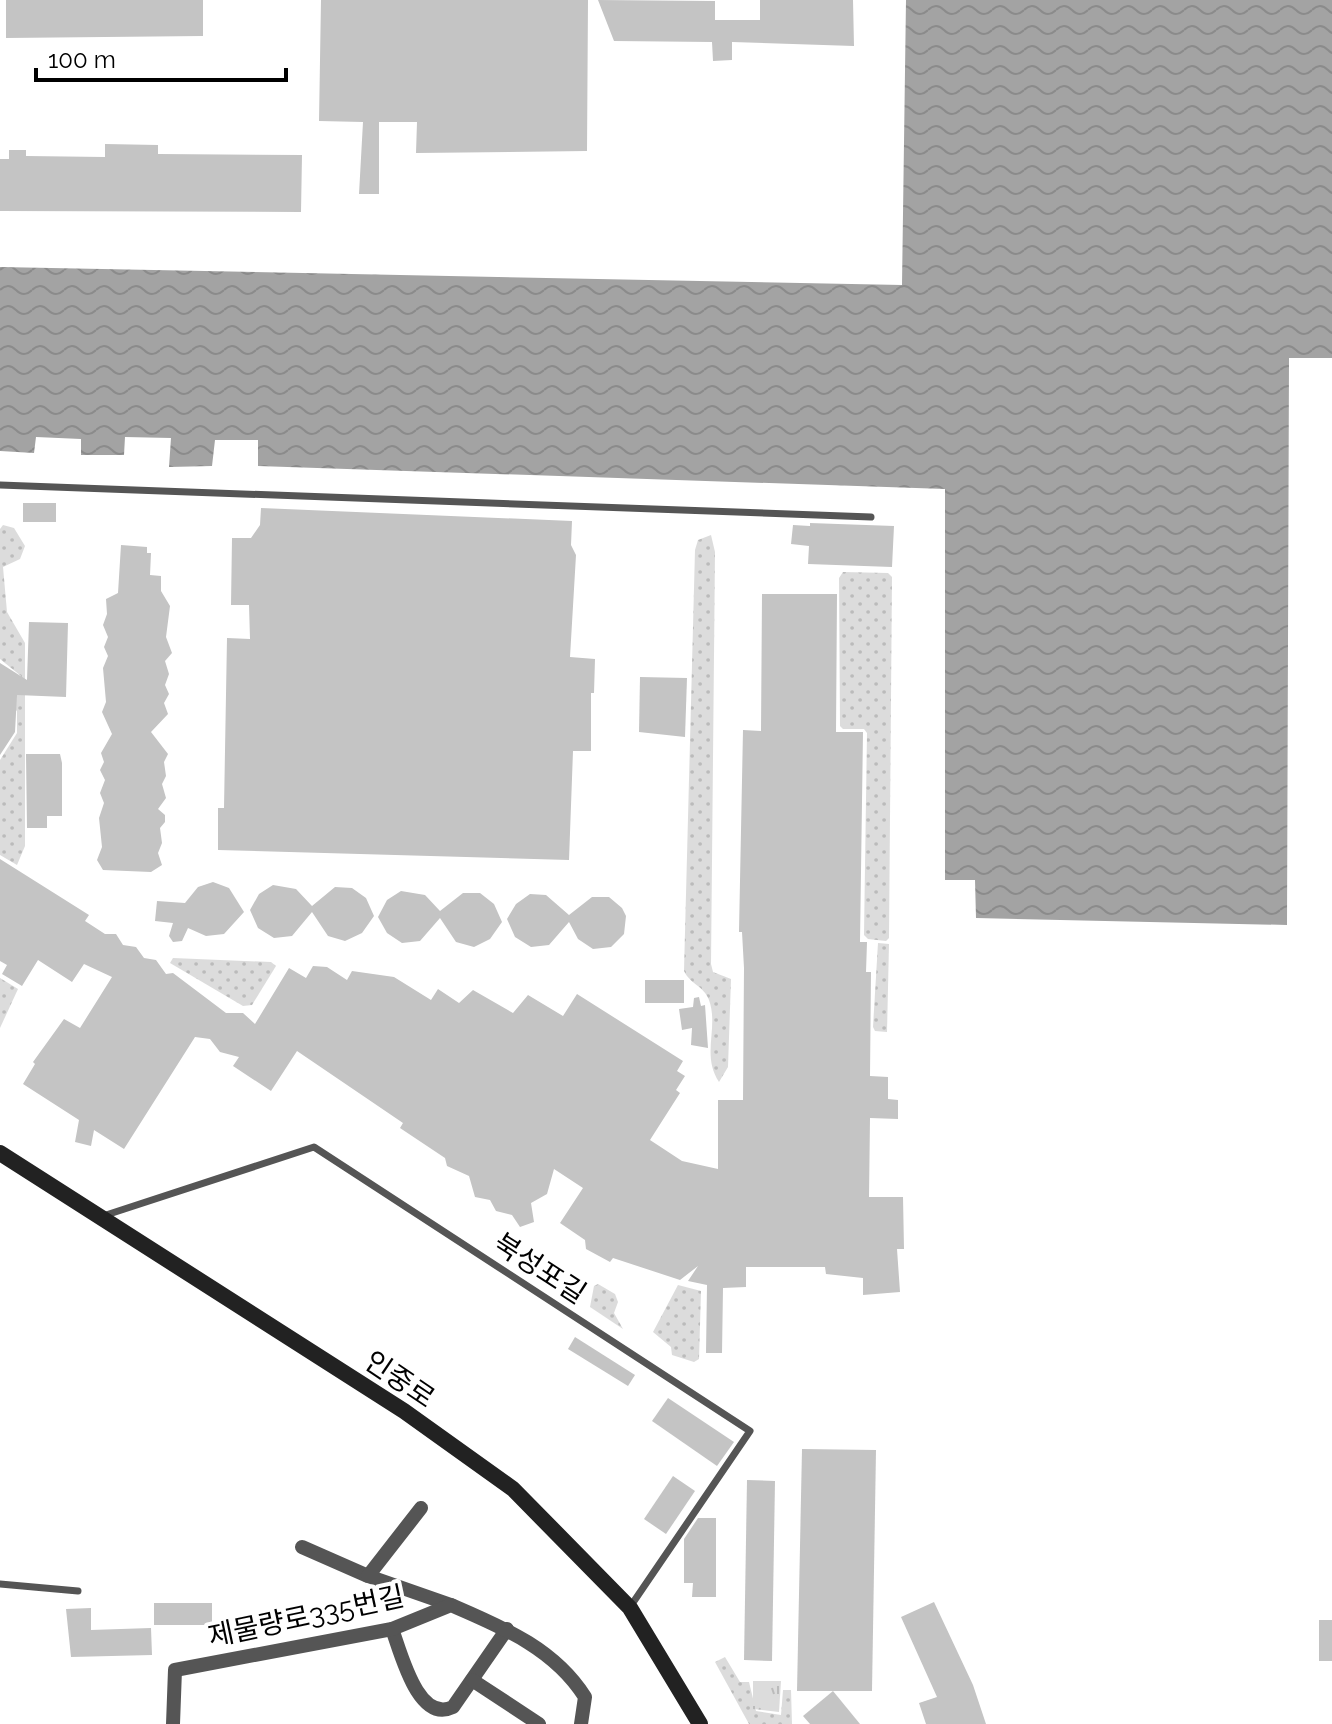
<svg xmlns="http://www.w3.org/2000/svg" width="1332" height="1724" font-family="Raleway,'Noto Sans KR',sans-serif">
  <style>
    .grass { fill: url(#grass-dots) }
    .park { fill: url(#park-tufts) }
    .water { fill: url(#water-waves) }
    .building { fill: #c4c4c4 }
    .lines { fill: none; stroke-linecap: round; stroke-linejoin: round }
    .service { stroke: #555; stroke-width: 7 }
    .minor { stroke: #555; stroke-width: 14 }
    .secondary { stroke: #222; stroke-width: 16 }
    .labels { text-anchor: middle; stroke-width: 8; stroke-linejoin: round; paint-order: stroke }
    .street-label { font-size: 28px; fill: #000; stroke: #fff }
  </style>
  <defs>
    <pattern id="grass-dots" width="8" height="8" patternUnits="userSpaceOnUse" patternTransform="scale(2)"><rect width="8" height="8" fill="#dcdcdc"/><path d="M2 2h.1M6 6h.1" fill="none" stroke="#bbb" stroke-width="1.8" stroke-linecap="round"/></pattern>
    <pattern id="park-tufts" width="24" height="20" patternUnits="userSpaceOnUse" patternTransform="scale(2)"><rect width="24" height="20" fill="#dcdcdc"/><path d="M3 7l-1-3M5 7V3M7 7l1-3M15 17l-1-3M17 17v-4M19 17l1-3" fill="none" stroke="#bbb"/></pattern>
    <pattern id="water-waves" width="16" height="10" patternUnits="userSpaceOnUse" patternTransform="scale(2)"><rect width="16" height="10" fill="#a3a3a3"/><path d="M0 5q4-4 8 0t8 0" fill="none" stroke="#8b8b8b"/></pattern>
  </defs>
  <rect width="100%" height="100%" fill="#fff"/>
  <g class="grass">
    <path d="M3,525L14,528L25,546L20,559L3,567L7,612L25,643V846L17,865L0,855V760L17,733V711L5,702L21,676L0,659V529Z"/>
    <path d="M711,535L715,552L711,964L713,972L731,979L728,1067L719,1082C701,1055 719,1028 709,1000C704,986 690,984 684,971L695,550L698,540Z"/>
    <path d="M843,572L888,573L892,577L889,938L886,941L868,939L864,935L867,733L864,729H843L840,726L839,578Z"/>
    <path d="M878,943L889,944L887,1032L875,1031L873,1027Z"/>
    <path d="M173,958L271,962L276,966L252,1005L243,1006L170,963Z"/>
    <path d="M0,978L18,989L0,1028Z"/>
    <path d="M598,1284L615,1294L618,1302L614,1313L623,1329L590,1307L594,1286Z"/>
    <path d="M678,1285L701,1291L699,1359L694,1362L672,1355L671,1347L653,1332Z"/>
    <path d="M725,1657L740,1682H749L756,1711L781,1715L783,1690H791L792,1724H749L715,1662Z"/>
  </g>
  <path class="park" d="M753,1681H781L779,1712L753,1709Z"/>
  <path class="water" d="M906,0H1332V358H1289L1287,925L976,918L975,880H945V489L258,466V440H215L212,466L169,467L171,438L125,437L124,455H81V439L36,437L34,453L0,451V267L902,285Z"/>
  <g class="building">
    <path d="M6,0H203V36L6,38Z"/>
    <path d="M321,0H588L587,151L416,153L417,122H379V194H359L363,122L319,121Z"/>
    <path d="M598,0L715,1V20H760V0H853L854,46L732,42V60L713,61L712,42L614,41Z"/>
    <path d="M105,144L158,145V154L302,155L301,212L0,211V159H9V150H26V156L105,157Z"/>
    <rect x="23" y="503" width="33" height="19"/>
    <path d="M261,508L572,521L571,545L576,555L570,657L595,659L594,693H591V751H573L569,860L218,850V808H224L227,638L250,639L249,605H231L232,538H251L260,525Z"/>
    <path d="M810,523L894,526L892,567L808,564L809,546L791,544L793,525L810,526Z"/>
    <path d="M121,545L147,547V553H151L150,575L161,576V591L170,606L166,637L172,653L165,661L169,674L165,685L169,694L164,703L168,714L151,732L168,754L164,762L166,776L162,784L166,798L158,809L165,815V822L160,828L162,843L158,853L162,865L151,872L103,870L97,860L102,847L99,818L104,803L100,793L105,780L100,770L104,762L101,753L112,734L102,712L106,702L103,668L108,656L104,647L108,637L103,625L107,614L106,599L118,593Z"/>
    <path d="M762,594H837L836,732H863L860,942H867L866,972H871L870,1076L888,1077V1099L898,1100V1119L870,1118L869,1197H903L904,1249H897L900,1292L863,1295V1278L826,1274L825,1267H746V1287L723,1288L722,1353H706L707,1285L688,1281L698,1266L680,1280L613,1258L610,1262L586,1249L585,1240L560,1223L583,1188L554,1169L547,1194L531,1203L534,1222L520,1227L512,1215L496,1211L490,1200L475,1197L469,1176L447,1166L445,1158L400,1128L403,1123L297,1051L271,1091L233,1066L239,1057L220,1052L210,1039L195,1037L124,1149L94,1130L91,1146L75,1142L79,1120L23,1084L35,1064L33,1062L64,1019L80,1028L112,977L84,964L72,982L38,960L22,986L2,974L7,965L0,961V859L89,915L85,921L105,934H116L123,945L136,947L144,958L156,960L166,974L173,973L226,1013H243L255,1024L289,968L306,978L313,966L327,967L347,980L352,971L394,977L431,1000L438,989L459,1003L473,990L513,1013L528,995L563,1016L577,994L683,1061L677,1071L685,1076L676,1090L680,1093L650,1140L682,1161L718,1169V1100H743L744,968L742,932H739L743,730L761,731Z"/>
    <path d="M29,622L68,623L66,697L17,695L15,732L0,755V663L27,680Z"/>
    <path d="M640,677L687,678L685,737L639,732Z"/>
    <path d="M26,754H60L62,763V816H47V828H27Z"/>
    <path d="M213,882L229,888L244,912L224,934L206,936L188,928L182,941L173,942L169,936L173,923L155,921L157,901L185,903L198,887Z"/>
    <path d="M273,885L296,889L312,906L335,887L352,888L366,898L374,916L362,933L345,941L328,936L312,912L292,936L274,938L258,928L250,910L259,894Z"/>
    <path d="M401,891L425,895L440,911L463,893H480L494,904L502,922L490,939L474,947L456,942L440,918L420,941L402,943L387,933L378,917L387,900Z"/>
    <path d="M530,894L546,895L569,915L592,897H609L622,908L626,916L624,934L611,947L593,949L578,939L569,922L549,945L531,947L515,937L507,919L516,904Z"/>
    <rect x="645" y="980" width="39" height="23"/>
    <path d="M699,997L701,1006L705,1005L708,1048L691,1045L692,1028L682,1030L679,1009L693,1007L694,998Z"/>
    <path d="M575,1337L635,1375L628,1386L568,1349Z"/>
    <path d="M668,1398L734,1442L717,1466L652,1421Z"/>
    <path d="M802,1449L876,1450L872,1691H797Z"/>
    <path d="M673,1476L695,1491L666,1534L644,1519Z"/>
    <path d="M747,1480L775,1481L772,1661L744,1660Z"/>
    <path d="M698,1518H716V1597H692L693,1583H684V1539Z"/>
    <path d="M934,1602L973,1685L986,1724H926L919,1703L937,1697L901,1617Z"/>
    <rect x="154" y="1603" width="58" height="22"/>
    <path d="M91,1608V1630L151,1628L152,1655L71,1657L66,1609Z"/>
    <rect x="1319" y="1620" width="13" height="41"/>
    <path d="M833,1691L860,1724H810L803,1716Z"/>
  </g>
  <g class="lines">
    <g class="service">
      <path d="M0,485L871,517"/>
      <path d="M103,1216L314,1147L750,1431L630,1607"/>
      <path d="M0,1584L78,1591"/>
    </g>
    <g class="minor">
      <path d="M302,1547L368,1576L451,1605"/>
      <path d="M368,1576L421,1508"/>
      <path d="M392,1629C401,1653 418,1724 453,1707L507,1629"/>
      <path d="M472,1680L539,1724"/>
      <path d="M173,1724L175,1670L392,1629L451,1605C502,1627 554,1648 585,1697L581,1724"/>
    </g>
    <path class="secondary" d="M0,1153L404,1411L513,1489L630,1608L700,1724"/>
  </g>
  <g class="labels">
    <g class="street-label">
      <text transform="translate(540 1268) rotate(33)" y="10">북성포길</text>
      <text transform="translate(400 1379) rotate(34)" y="10">인중로</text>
      <text transform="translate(306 1616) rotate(-12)" y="10">제물량로335번길</text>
    </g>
  </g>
  <path d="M36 68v12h250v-12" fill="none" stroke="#000000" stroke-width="4"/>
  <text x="48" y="68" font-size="24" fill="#000000" stroke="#ffffff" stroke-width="6" paint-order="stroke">100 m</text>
</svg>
